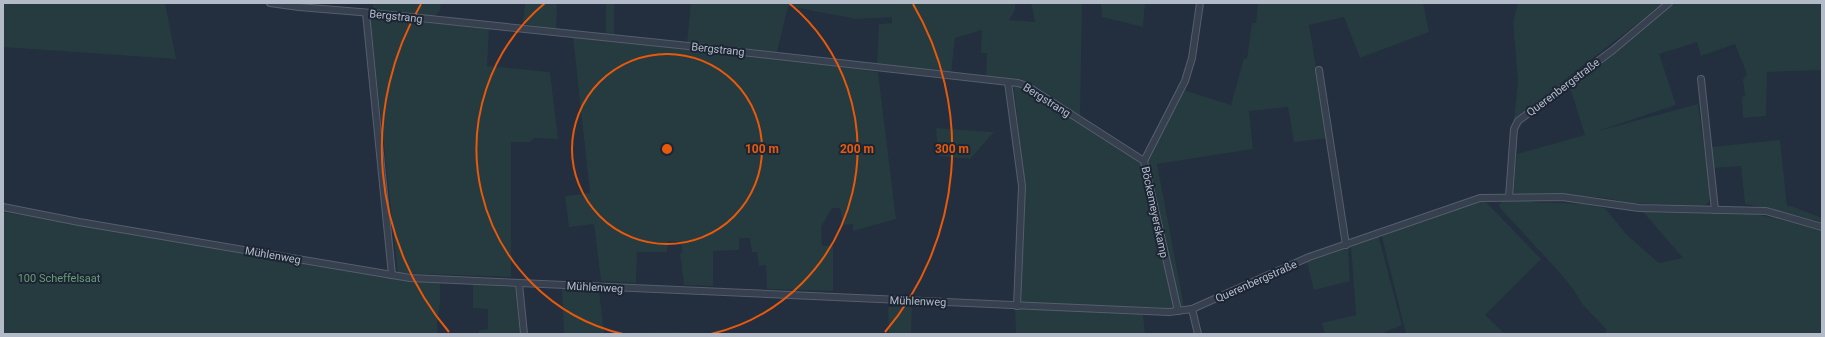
<svg xmlns="http://www.w3.org/2000/svg" width="1825" height="337" font-family="Roboto,sans-serif">
  <style>
    .green { fill: #253b3f }
    .lines { fill: none; stroke-linecap: round; stroke-linejoin: round }
    .minor-casing { stroke: #555e6c; stroke-width: 8 }
    .minor { stroke: #37404e; stroke-width: 6 }
    .ring { fill: none; stroke: #e8590c; stroke-width: 2 }
    .labels { text-anchor: middle; stroke-width: 4; stroke-linejoin: round; paint-order: stroke }
    .street-label { font-size: 11px; fill: #b3bbc9; stroke: #1c2533 }
    .park-label { font-size: 11px; fill: #699b76; stroke: #1c2533 }
    .centre { fill: #e8590c; stroke: #1c2533; stroke-width: 2 }
    .ring-label { font-size: 12px; text-anchor: middle; font-weight: bold; fill: #e8590c; stroke: #1c2533; stroke-width: 4; stroke-linejoin: round; paint-order: stroke }
  </style>
  <rect width="100%" height="100%" fill="#232e3e"/>
  <g class="green">
    <path d="M3,3H165L176,59L3,47Z"/>
    <path d="M373,3H441L440,10L434,17L373,12Z"/>
    <path d="M525,3H557L556,29L523,24Z"/>
    <path d="M606,3H614V34L606,33Z"/>
    <path d="M691,3H1015V10L1009,20L1035,22L1031,3H1082L1080,121L1147,159L1184,90L1231,105L1244,58L1247,59L1252,23H1256L1258,3H1423L1429,32L1360,58L1344,17L1309,25L1328,138L1294,142L1288,107L1249,111L1253,149L1157,164L1184,306L1170,308L1019,304L1025,189L1013,79L986,76L987,53H981L982,30L955,38L951,74L877,64L879,24L892,23V17L856,19L788,6L777,52L687,43Z"/>
    <path d="M1101,3H1145L1143,27L1102,17Z"/>
    <path d="M1518,3H1664L1514,119L1518,82L1513,22Z"/>
    <path d="M1675,3H1820L1822,12V70L1767,72L1766,116L1743,118L1742,97L1745,96L1743,79L1747,74L1735,44L1701,56L1697,42L1659,54L1676,105L1598,131L1698,104L1710,189C1710,197 1711,202 1704,206L1632,203L1605,198L1583,196L1512,194L1517,154L1585,135L1569,85Z"/>
    <path d="M370,17L489,29L487,66L550,72L558,139L534,138L530,142H511V277L398,273Z"/>
    <path d="M573,37L778,58L878,72L896,219L853,231V224L843,225L840,208H832L821,227L822,246H833V291L767,289L766,265L759,266L757,252H752L750,238H739V250L713,251V286L684,285L680,253H682L681,242L668,241L667,252H637L636,283L601,281L594,224L569,227L565,196L590,193Z"/>
    <path d="M936,128L994,132L970,159L938,156Z"/>
    <path d="M1780,140L1787,206H1791L1822,218L1821,222L1768,208L1745,204L1741,166L1713,168L1711,147Z"/>
    <path d="M1521,198L1533,202L1585,204L1605,208L1627,235L1659,263L1683,258L1643,212L1752,214L1770,217L1822,230V334H1604L1607,330L1582,304L1573,289L1560,273L1501,209L1499,205L1503,200Z"/>
    <path d="M1485,201L1541,259L1485,315L1505,334H1406L1382,237L1384,235L1446,211Z"/>
    <path d="M3,212L411,281L440,283V303L437,322L438,334H3Z"/>
    <path d="M1378,235L1402,325L1381,334H1325L1322,323L1356,315L1351,246Z"/>
    <path d="M1348,247L1350,281L1314,290L1307,262Z"/>
    <path d="M473,284L515,287L520,334H479V330L488,329V309L473,308Z"/>
    <path d="M562,288L599,290L604,333L680,332L707,334H564Z"/>
    <path d="M888,307H912L911,334H889Z"/>
    <path d="M1015,309L1143,314L1145,334H1016Z"/>
  </g>
  <g class="lines">
    <g class="minor-casing">
      <g id="minor">
        <path d="M270,3L299,7L372,13L679,45L1018,83L1027,86L1144,161"/>
        <path d="M366,13L392,275"/>
        <path d="M1319,70L1346,245"/>
        <path d="M1701,79L1715,210"/>
        <path d="M1008,82L1022,186L1017,306"/>
        <path d="M1509,197L1514,129L1518,121L1613,50L1669,3"/>
        <path d="M3,207L79,222L410,278L1169,312L1192,309L1309,257L1480,198L1562,197L1639,208L1766,211L1822,227"/>
        <path d="M519,284L524,334"/>
        <path d="M1192,309L1198,334"/>
        <path d="M1178,311L1144,161L1185,81L1192,58L1200,3"/>
      </g>
    </g>
    <use href="#minor" class="minor"/>
  </g>
  <g class="ring">
    <circle cx="667" cy="149" r="95"/>
    <path d="M623 334A190 190 0 0 1 545 3M789 3A190 190 0 0 1 711 334"/>
    <path d="M449 332A285 285 0 0 1 421 4M913 4A285 285 0 0 1 885 332"/>
  </g>
  <g class="labels">
    <g class="street-label">
      <text transform="translate(396 16) rotate(6)" y="4">Bergstrang</text>
      <text transform="translate(718 49) rotate(6)" y="4">Bergstrang</text>
      <text transform="translate(1563 87) rotate(-37)" y="4">Querenbergstraße</text>
      <text transform="translate(1047 100) rotate(32)" y="4">Bergstrang</text>
      <text transform="translate(1155 212) rotate(78)" y="4">Böckemeyerskamp</text>
      <text transform="translate(273 255) rotate(10)" y="4">Mühlenweg</text>
      <text transform="translate(1256 281) rotate(-24)" y="4">Querenbergstraße</text>
      <text transform="translate(595 287) rotate(3)" y="4">Mühlenweg</text>
      <text transform="translate(918 301) rotate(2)" y="4">Mühlenweg</text>
    </g>
    <g class="park-label">
      <text x="59" y="282">100 Scheffelsaat</text>
    </g>
  </g>
  <circle cx="667" cy="149" r="6" class="centre"/>
  <g class="ring-label">
    <text x="762" y="153">100 m</text>
    <text x="857" y="153">200 m</text>
    <text x="952" y="153">300 m</text>
  </g>
  <rect width="1825" height="337" fill="none" stroke="#b3bbc9" stroke-width="8"/>
</svg>
